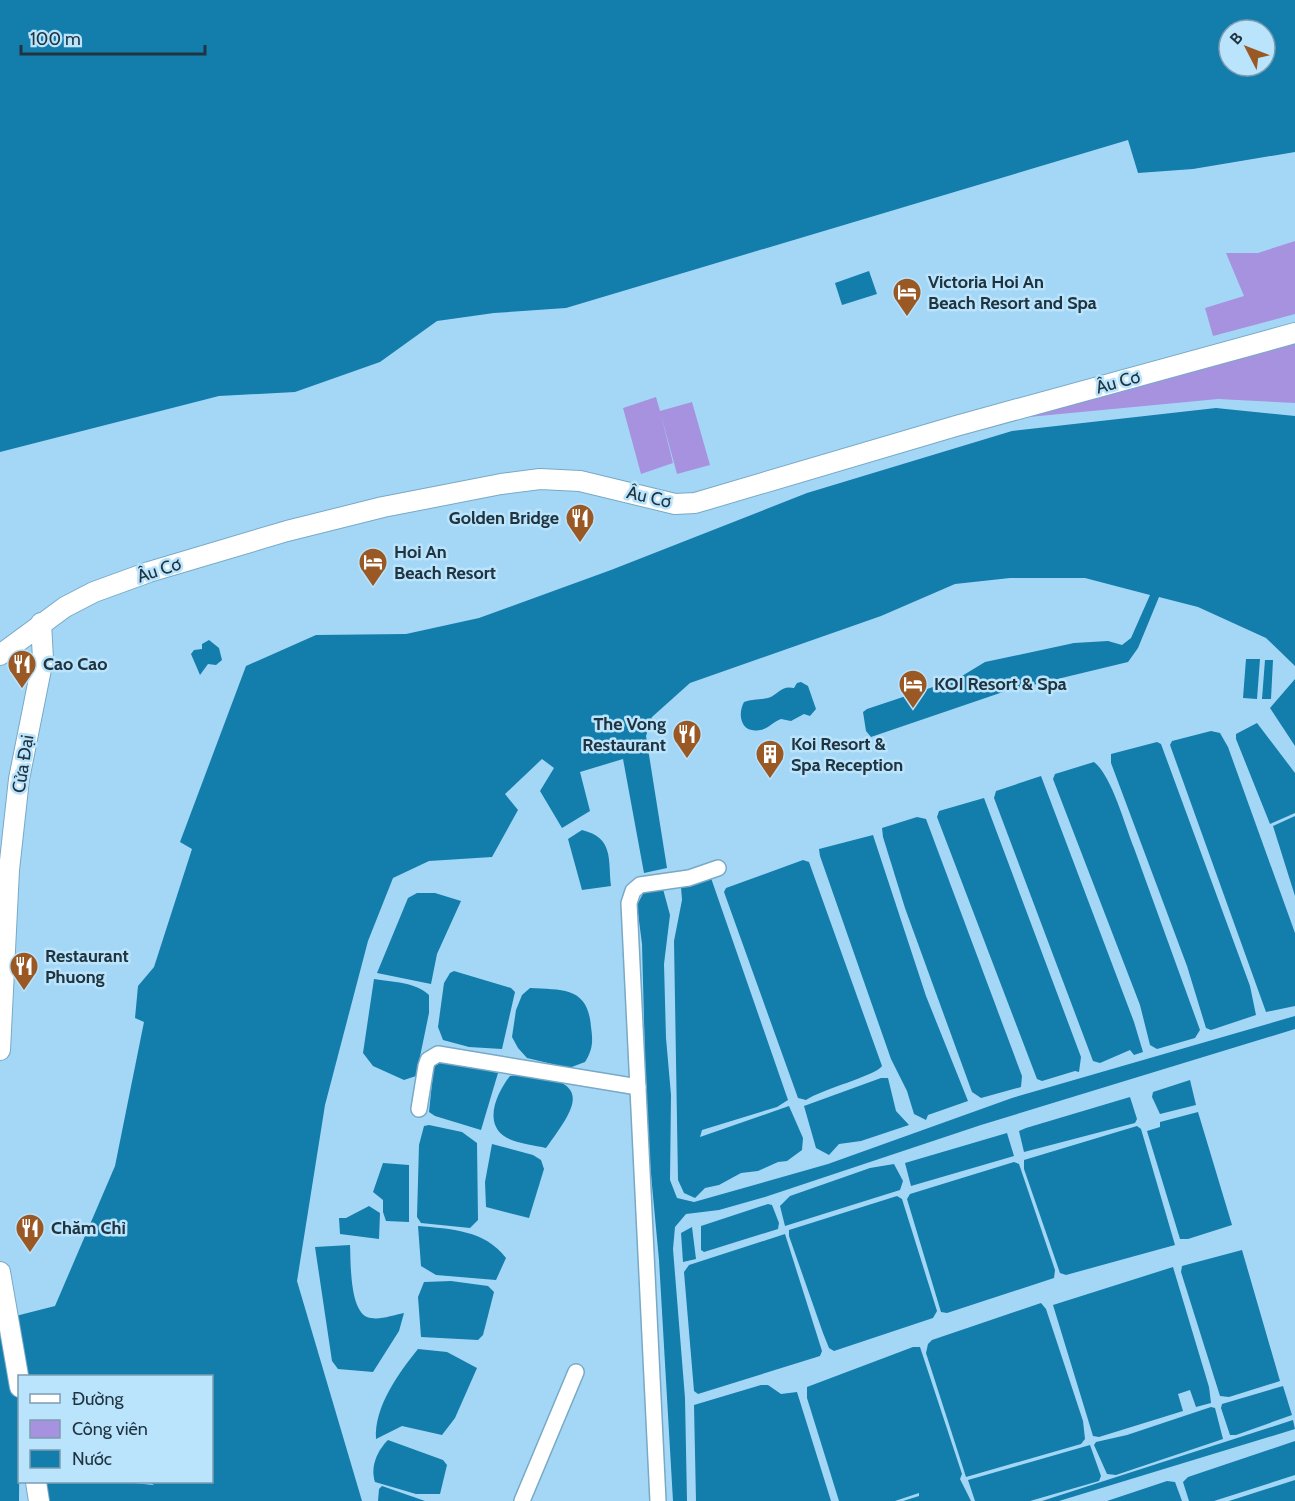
<svg xmlns="http://www.w3.org/2000/svg" width="1295" height="1501" font-family="Cabin,sans-serif">
  <style>
    .green { fill: #a692df }
    .water { fill: #137dac; fill-rule: evenodd }
    .lines { fill: none; stroke-linecap: round; stroke-linejoin: round }
    .street-casing { stroke: #78a9c7; stroke-width: 18 }
    .secondary-casing { stroke: #78a9c7; stroke-width: 22 }
    .street { stroke: #fff; stroke-width: 15 }
    .secondary { stroke: #fff; stroke-width: 20 }
    .labels { text-anchor: middle; stroke-width: 5; stroke-linejoin: round; paint-order: stroke }
    .poi-label { font-size: 18px; font-weight: bold; fill: #203440; stroke: #bae3fc; text-anchor: start }
    .street-label { font-size: 18px; fill: #203440; stroke: #bae3fc }
  </style>
  <rect width="100%" height="100%" fill="#a4d7f6"/>
  <g class="green">
    <path d="M1295,241V314L1213,336L1205,308L1244,296L1226,253H1258Z"/>
    <path d="M1295,344V403L1218,399L1018,418Z"/>
    <path d="M656,397L660,411L692,402L710,465L677,474L661,415L673,463L641,474L623,408Z"/>
  </g>
  <g class="water">
    <path d="M0,0H1295V152L1193,169L1138,173L1128,140L566,308L494,313L437,321L380,362L295,392L219,396L0,452ZM1229,30H1265V66H1229Z"/>
    <path d="M869,271L877,294L842,305L835,283Z"/>
    <path d="M1216,408L1295,416V666L1266,638L1198,607L1159,597L1138,648L1128,662L1003,692L871,737L866,731L863,712L867,709L957,679L985,662L1074,643L1108,641L1122,645L1131,638L1150,595L1085,578H1010L955,584L881,616L690,683L652,717L646,736L667,868L644,873L623,759L580,772L590,811L562,828L540,791L554,768L542,759L505,794L518,810L492,857L429,861L393,878L368,941L325,1105L297,1281L362,1501H45L41,1482H123L154,1485L149,1482H212V1376H20L19,1501H0V1320L55,1306L115,1166L144,1022L135,1018L138,986L154,967L192,849L180,842L246,666L316,635L406,634L479,618L611,570L807,493L1012,431Z"/>
    <path d="M209,640L219,648L222,660L216,665L208,664L200,675L191,654L194,650L202,649V644Z"/>
    <path d="M1246,659H1260L1257,699L1243,698Z"/>
    <path d="M1265,660H1273L1271,699H1262Z"/>
    <path d="M1295,679V746L1270,708Z"/>
    <path d="M801,682L808,686L816,709L810,716L804,714L791,721L781,719C774,721 768,729 760,730C741,734 737,715 744,702C752,699 760,700 768,698C779,694 781,685 794,688L797,683Z"/>
    <path d="M1257,723L1295,773V813L1270,824L1236,739V734Z"/>
    <path d="M1211,731L1220,733L1228,747L1295,933V1006L1266,1012L1170,745L1172,741Z"/>
    <path d="M1157,742L1161,744L1250,986L1256,1015L1211,1030L1206,1028L1187,966L1111,763V754Z"/>
    <path d="M1094,762C1112,776 1125,826 1134,848C1156,909 1178,969 1200,1030L1195,1038L1157,1049L1150,1045L1140,1005L1053,779L1055,774Z"/>
    <path d="M1041,776L1134,1022L1143,1052L1134,1055L1130,1050L1100,1063L1093,1061L994,798L996,791Z"/>
    <path d="M984,798L1081,1057L1079,1072L1075,1071L1042,1081L1037,1079L937,817L939,811Z"/>
    <path d="M1295,816V896L1273,826Z"/>
    <path d="M917,817L926,819L1022,1076L1021,1087L981,1098L972,1092L905,908L883,837L882,828Z"/>
    <path d="M582,830C614,838 608,859 611,886L582,890L568,839Z"/>
    <path d="M873,835L926,996L968,1101L928,1115L926,1120L914,1114L907,1091L891,1059L820,856L819,849Z"/>
    <path d="M803,860L809,862L882,1066C875,1076 822,1089 806,1100L798,1098L724,892L726,888Z"/>
    <path d="M711,878L788,1100L777,1107L702,1130L700,1137L789,1106L803,1138L802,1150L787,1161L778,1162L758,1171L741,1173L719,1185L705,1188L695,1198L684,1193L678,1180L674,941L682,900L681,887Z"/>
    <path d="M663,889L670,915L664,964L666,1038L671,1095L670,1180L677,1198L694,1202L828,1164L1012,1098L1295,1016V1029L981,1125L765,1197L719,1210L686,1214L675,1227L673,1249L685,1398L687,1501H673L659,1260L647,1132L642,944L637,905L645,890Z"/>
    <path d="M417,893H435L461,901L437,954L431,984L377,973L408,898Z"/>
    <path d="M454,971L511,988L515,992L502,1049L469,1047L443,1040L438,1027L444,983L450,973Z"/>
    <path d="M374,979C392,982 416,982 429,995V1013L416,1076L404,1080L373,1066L363,1053Z"/>
    <path d="M530,988C564,990 588,987 591,1027C593,1041 593,1049 585,1062L569,1068L527,1058L518,1048L512,1037L516,1010L522,995Z"/>
    <path d="M443,1061L498,1073L481,1130L435,1116L429,1112L434,1064Z"/>
    <path d="M526,1074C592,1082 578,1104 546,1148C534,1145 513,1143 504,1136C483,1121 498,1091 510,1076Z"/>
    <path d="M881,1078H888L896,1111L909,1125L861,1141L839,1144L829,1155L816,1148L804,1106Z"/>
    <path d="M1190,1080L1196,1105L1160,1114L1152,1097L1153,1092Z"/>
    <path d="M1130,1097L1137,1119L1135,1123L1024,1152L1019,1131L1026,1128Z"/>
    <path d="M1198,1112L1232,1225L1188,1239H1180L1147,1131L1160,1127V1122Z"/>
    <path d="M429,1125L462,1132L477,1143L478,1220L470,1228L421,1223L417,1217L419,1145L424,1126Z"/>
    <path d="M1137,1126L1141,1129L1175,1245L1066,1275L1060,1273L1024,1169V1160Z"/>
    <path d="M1007,1133L1014,1156L911,1186L905,1163Z"/>
    <path d="M492,1144L533,1155L541,1160L544,1169L529,1218L486,1207L485,1182Z"/>
    <path d="M1014,1162L1019,1164L1055,1270L1054,1278L947,1313L941,1312L907,1199L910,1194Z"/>
    <path d="M383,1163L409,1165V1222L386,1221L383,1212V1200L373,1192Z"/>
    <path d="M894,1164L903,1181L900,1190L785,1226L780,1206L790,1196L870,1168Z"/>
    <path d="M897,1196L902,1199L937,1311L933,1318L834,1351L829,1348L823,1333L789,1236V1230Z"/>
    <path d="M768,1204L772,1205L779,1223L778,1229L704,1252L701,1250V1226Z"/>
    <path d="M369,1206L380,1213L379,1239L340,1234L339,1218H346Z"/>
    <path d="M418,1226C451,1229 485,1230 506,1258L496,1280L436,1275L421,1266Z"/>
    <path d="M692,1227L696,1259L683,1262L681,1233Z"/>
    <path d="M785,1234L822,1351L820,1356L698,1394L694,1391L684,1272L689,1265Z"/>
    <path d="M350,1245C351,1262 349,1316 371,1318C380,1320 394,1315 404,1313L399,1331L373,1372L338,1369L332,1361L315,1247Z"/>
    <path d="M1242,1250L1280,1381L1229,1397L1220,1396L1181,1272L1182,1266Z"/>
    <path d="M1173,1267L1209,1387L1211,1403L1196,1407L1190,1390L1178,1394L1183,1411L1099,1437L1093,1436L1053,1305Z"/>
    <path d="M451,1281L488,1286L494,1292L483,1335L478,1340L421,1337L418,1297L424,1282Z"/>
    <path d="M1041,1303L1046,1309L1083,1421L1085,1439L1081,1444L966,1477L926,1353L928,1344L932,1340Z"/>
    <path d="M913,1347H920L962,1474L960,1479L971,1501H903L919,1496V1493L895,1501H839L807,1398V1387Z"/>
    <path d="M418,1349L447,1352L477,1368L455,1418L442,1435L402,1426L376,1439C374,1407 398,1374 418,1349Z"/>
    <path d="M761,1385H768L781,1394L797,1392L831,1501H696L694,1405Z"/>
    <path d="M1283,1386L1292,1415L1236,1435H1230L1221,1408L1222,1404Z"/>
    <path d="M1211,1407L1215,1408L1223,1439L1116,1475L1107,1474L1094,1445L1096,1442L1127,1435Z"/>
    <path d="M1293,1420L1295,1429L1059,1501H1042Z"/>
    <path d="M388,1440L443,1460L447,1465L440,1494H416L375,1482C370,1467 377,1451 388,1440Z"/>
    <path d="M1295,1441V1475L1214,1501H1189L1183,1482L1188,1477Z"/>
    <path d="M1090,1445L1101,1476L1099,1481L1030,1501H975L968,1480Z"/>
    <path d="M1295,1480V1501H1229Z"/>
    <path d="M1167,1481L1175,1482L1182,1501H1107Z"/>
    <path d="M382,1486L425,1501H378L379,1489Z"/>
  </g>
  <g class="lines">
    <g class="street-casing">
      <g id="street">
        <path d="M419,1109L426,1066L428,1060L438,1054L638,1087"/>
        <path d="M522,1501L576,1372"/>
        <path d="M658,1501L629,903L633,891L640,885L689,878L718,868"/>
      </g>
    </g>
    <g class="secondary-casing">
      <g id="secondary">
        <path d="M0,655L65,607L94,592L149,572L287,531L383,507L501,484L540,479L580,481L675,504L695,503L956,426L1295,333"/>
        <path d="M0,1050L9,870L19,779L43,659L41,623"/>
        <path d="M0,1272L20,1387"/>
        <path d="M36,1482L39,1501"/>
      </g>
    </g>
    <use href="#street" class="street"/>
    <use href="#secondary" class="secondary"/>
  </g>
  <defs>
    <g id="hotel-pin" transform="scale(1.5)"><path d="M0 17L-7.5 6A9.5 9.5 0 1 1 7.5 6Z" fill="#9a5825" stroke="#bae3fc"/><path d="M-6-4.5h1.5V1H6V5H4.5V3h-9V5H-6ZM-4 0a1.8 1.8 0 1 1 3.6 0ZM.5 0V-2.5h3Q6-2.5 6 0Z" fill="#fff"/></g>
    <g id="restaurant-pin" transform="scale(1.5)"><path d="M0 17L-7.5 6A9.5 9.5 0 1 1 7.5 6Z" fill="#9a5825" stroke="#bae3fc"/><path d="M-5-6h1v4h1v-4h1v4h1v-4h1v5L-1.5 .5V6h-2V.5L-5-1ZM5-6V6H3V1.5H1.5Q1.5-4 5-6Z" fill="#fff"/></g>
    <g id="building-pin" transform="scale(1.5)"><path d="M0 17L-7.5 6A9.5 9.5 0 1 1 7.5 6Z" fill="#9a5825" stroke="#bae3fc"/><path d="M-4-6H4V6H1V3H-1V6H-4ZM-2.5-4.3h1.7v1.8h-1.7ZM.8-4.3h1.7v1.8H.8ZM-2.5-1h1.7V.8h-1.7ZM.8-1h1.7V.8H.8Z" fill="#fff"/></g>
  </defs>
  <g fill-rule="evenodd">
    <use href="#hotel-pin" x="907" y="292"/>
    <use href="#restaurant-pin" x="580" y="518"/>
    <use href="#hotel-pin" x="373" y="562"/>
    <use href="#restaurant-pin" x="22" y="664"/>
    <use href="#hotel-pin" x="913" y="684"/>
    <use href="#restaurant-pin" x="687" y="734"/>
    <use href="#building-pin" x="770" y="754"/>
    <use href="#restaurant-pin" x="24" y="966"/>
    <use href="#restaurant-pin" x="30" y="1228"/>
  </g>
  <g class="labels">
    <g class="poi-label">
      <text x="928" y="288">Victoria Hoi An<tspan x="928" dy="21">Beach Resort and Spa</tspan></text>
      <text x="559" y="524" text-anchor="end">Golden Bridge</text>
      <text x="394" y="558">Hoi An<tspan x="394" dy="21">Beach Resort</tspan></text>
      <text x="43" y="670">Cao Cao</text>
      <text x="934" y="690">KOI Resort &amp; Spa</text>
      <text x="666" y="730" text-anchor="end">The Vong<tspan x="666" dy="21">Restaurant</tspan></text>
      <text x="791" y="750">Koi Resort &amp;<tspan x="791" dy="21">Spa Reception</tspan></text>
      <text x="45" y="962">Restaurant<tspan x="45" dy="21">Phuong</tspan></text>
      <text x="51" y="1234">Chăm Chỉ</text>
    </g>
    <g class="street-label">
      <text transform="translate(1118 382) rotate(-15)" y="6">Âu Cơ</text>
      <text transform="translate(649 497) rotate(13)" y="6">Âu Cơ</text>
      <text transform="translate(159 570) rotate(-18)" y="6">Âu Cơ</text>
      <text transform="translate(23 764) rotate(-81)" y="6">Cửa Đại</text>
    </g>
  </g>
  <rect x="18" y="1375" width="195" height="108" fill="#bae3fc" stroke="#7c9db1" stroke-width="1.5"/>
  <rect x="30" y="1394" width="30" height="9" fill="#ffffff" stroke="#7c9db1" stroke-width="1.5"/>
  <text x="72" y="1405" font-size="18" fill="#203440">Đường</text>
  <rect x="30" y="1420" width="30" height="18" fill="#a692df" stroke="#7c9db1" stroke-width="1.5"/>
  <text x="72" y="1435" font-size="18" fill="#203440">Công viên</text>
  <rect x="30" y="1450" width="30" height="18" fill="#137dac" stroke="#7c9db1" stroke-width="1.5"/>
  <text x="72" y="1465" font-size="18" fill="#203440">Nước</text>
  <g transform="translate(1247 48) rotate(312)"><circle r="28" fill="#bae3fc" stroke="#7c9db1" stroke-width="1.5"/>
  <path d="M0-4.5L10 22L0 15L-10 22Z" fill="#9a5825"/>
  <text y="-9" font-size="16" font-weight="bold" text-anchor="middle" fill="#203440">B</text>
  </g>
  <path d="M21 45v9h184v-9" fill="none" stroke="#203440" stroke-width="3"/>
  <text x="30" y="45" font-size="18" fill="#203440" stroke="#bae3fc" stroke-width="4.5" paint-order="stroke">100 m</text>
</svg>
